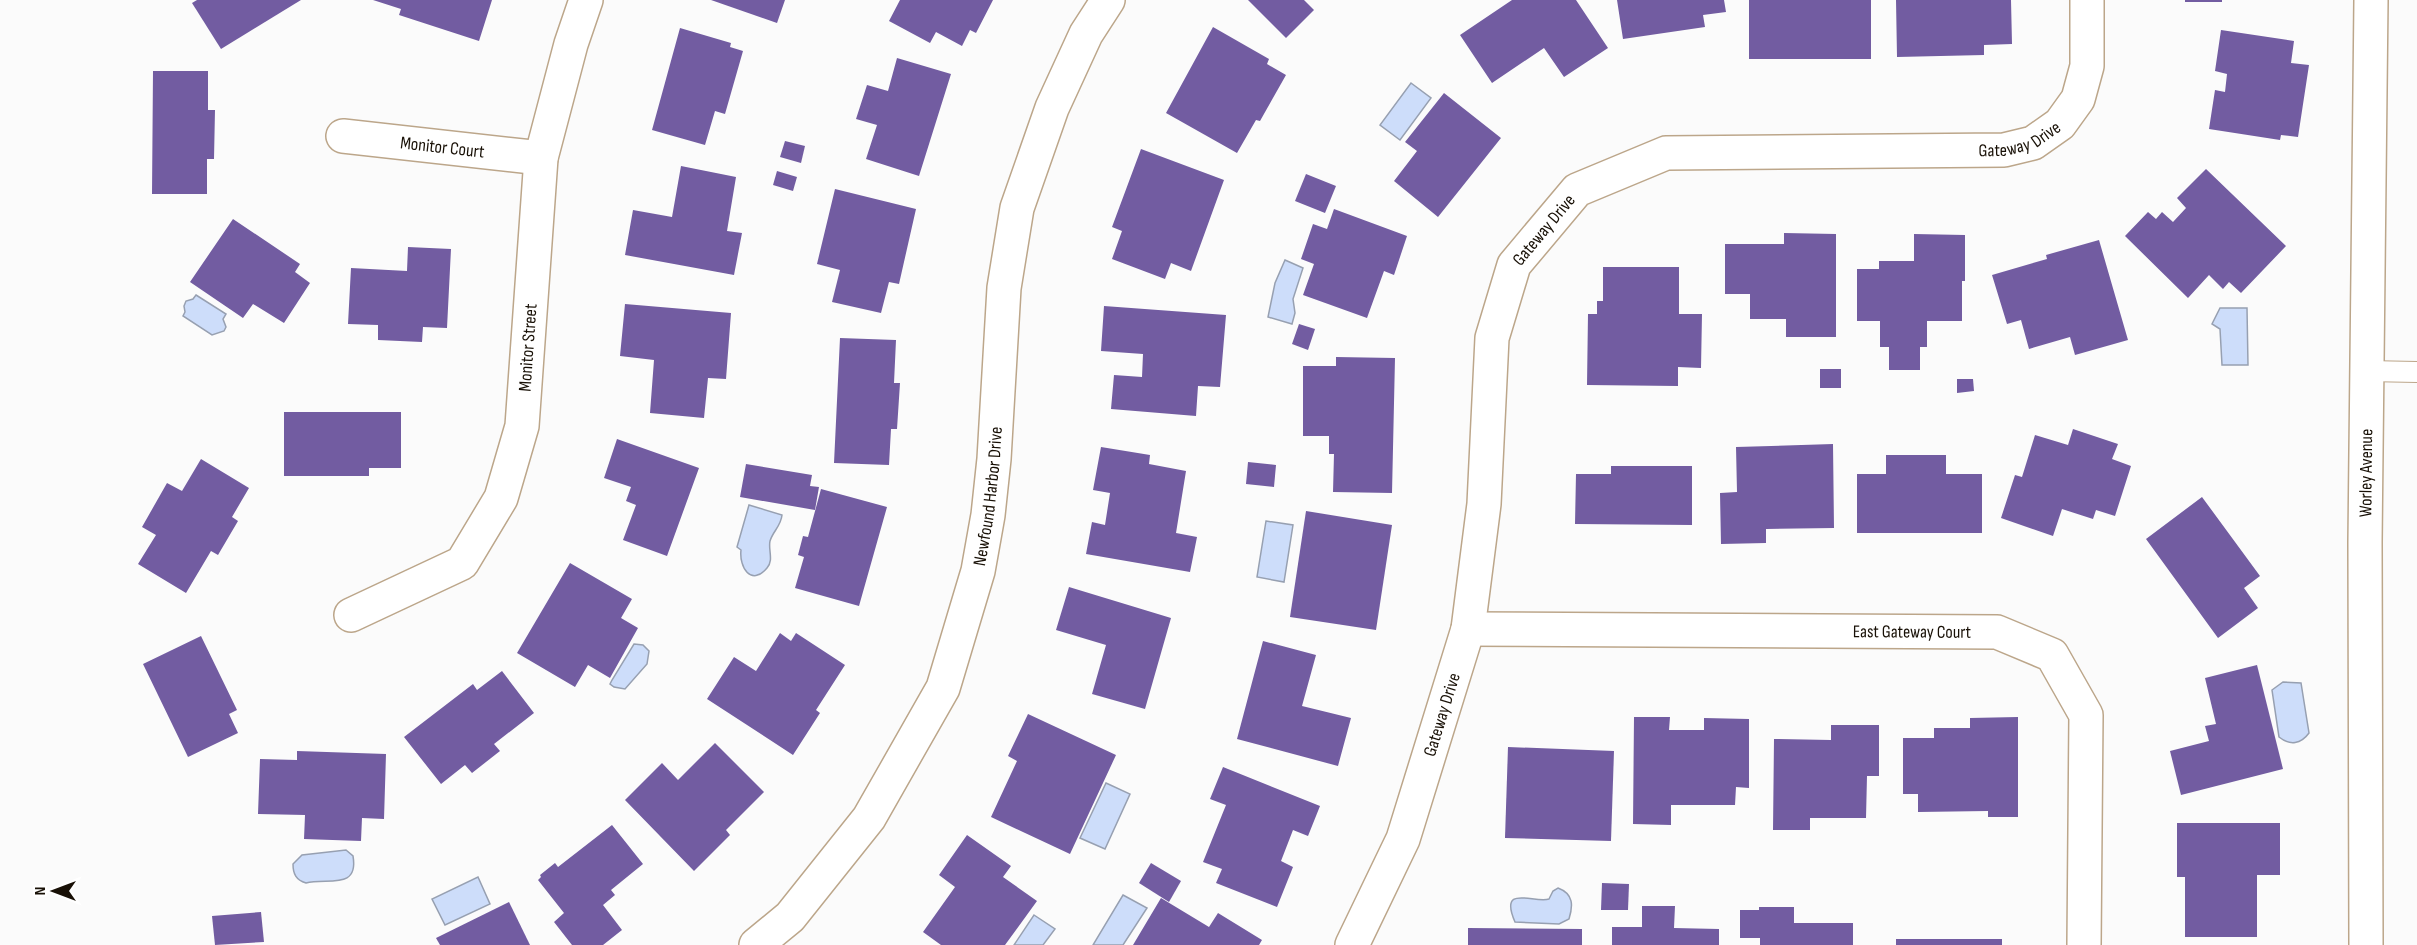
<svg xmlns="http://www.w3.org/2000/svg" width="2417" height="945" font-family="'Sofia Sans Condensed',sans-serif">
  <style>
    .water { fill: #cdddfa; stroke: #97a0b1; stroke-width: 1.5 }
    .building { fill: #725ca1 }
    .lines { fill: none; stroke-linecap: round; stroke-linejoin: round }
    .service-casing { stroke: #bca68a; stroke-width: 22 }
    .minor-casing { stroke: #bca68a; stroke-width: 36 }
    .service { stroke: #fff; stroke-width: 20 }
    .minor { stroke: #fff; stroke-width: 33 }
    .labels { text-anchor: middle; stroke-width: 6; stroke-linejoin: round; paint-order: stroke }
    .street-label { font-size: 18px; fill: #181006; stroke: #fff }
  </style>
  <rect width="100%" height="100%" fill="#fbfbfb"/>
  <g class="water">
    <path d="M1411,83L1431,98L1400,140L1380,125Z"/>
    <path d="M1285,260L1303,268L1293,299L1295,313L1292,324L1268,317L1275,283Z"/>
    <path d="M196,295L226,314L223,319L226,327L224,331L212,335L183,316L185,312L184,306L186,301L193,299Z"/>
    <path d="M2220,308H2247L2248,365H2222L2220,329L2212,324Z"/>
    <path d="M749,505L782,515C781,526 773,531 770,541C768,550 774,560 767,568C751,587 739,567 741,550L737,547Z"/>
    <path d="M1266,521L1293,525L1284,582L1257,577Z"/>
    <path d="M634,644L643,645L649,651L647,664L625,689L614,687L610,684L612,680Z"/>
    <path d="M2283,682L2301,683L2309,733C2301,744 2290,746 2279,737L2272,690Z"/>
    <path d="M1106,783L1130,794L1105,849L1080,838Z"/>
    <path d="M346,850L353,856C359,891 326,877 306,883C296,880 293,874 293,864L302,855Z"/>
    <path d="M478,877L490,904L445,925L432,899Z"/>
    <path d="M1558,888C1574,894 1573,906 1569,919L1559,924L1515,922C1498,883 1535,904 1549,899L1553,891Z"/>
    <path d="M1123,895L1147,908L1123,945H1093Z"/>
    <path d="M1034,915L1055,929L1043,945H1014Z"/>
  </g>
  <g class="building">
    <path d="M197,0H301L221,49L192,3Z"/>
    <path d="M373,0H492L479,41L399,15L401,9Z"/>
    <path d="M711,0H785L777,23Z"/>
    <path d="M900,0H993L976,33L970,30L962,46L936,32L930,43L889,21Z"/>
    <path d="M1248,0H1304L1314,10L1286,38Z"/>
    <path d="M1512,0H1576L1608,48L1564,77L1544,48L1492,83L1460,35Z"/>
    <path d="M1617,0H1724L1726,12L1703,15L1705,27L1623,39Z"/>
    <rect x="1749" y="0" width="122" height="59"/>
    <path d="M1896,0H2011L2012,44L1984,45V55L1897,57Z"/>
    <rect x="2185" y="0" width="37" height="2"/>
    <path d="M1213,27L1269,59L1267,64L1286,75L1260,121L1256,120L1237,153L1166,113Z"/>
    <path d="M680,28L731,43L730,47L743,51L725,114L715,111L705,145L652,130Z"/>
    <path d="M2221,30L2294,41L2291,63L2309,65L2298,137L2281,135L2280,140L2209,129L2215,90L2225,92L2227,74L2215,71Z"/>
    <path d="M897,58L951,74L919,176L866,159L877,125L856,119L867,85L888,91Z"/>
    <path d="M153,71H208V110H215L214,159H207V194H152Z"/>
    <path d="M1444,93L1501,138L1438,217L1394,181L1417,151L1405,142Z"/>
    <path d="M785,141L805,146L801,163L780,157Z"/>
    <path d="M1141,149L1224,180L1191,271L1171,263L1165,279L1112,259L1122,231L1112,227Z"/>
    <path d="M681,166L736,177L727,231L742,233L734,275L625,255L633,210L672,217Z"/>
    <path d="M2206,169L2286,246L2241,293L2229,282L2223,289L2209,275L2188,298L2125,236L2148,212L2156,219L2162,212L2173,222L2186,208L2177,198Z"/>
    <path d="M777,171L797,177L793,191L773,185Z"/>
    <path d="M1306,174L1336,186L1325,213L1295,201Z"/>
    <path d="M835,189L916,209L899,284L889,282L881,313L832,302L840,270L817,264Z"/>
    <path d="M1334,209L1407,236L1394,275L1384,271L1367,318L1303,295L1314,264L1301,259L1313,224L1327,229Z"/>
    <path d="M233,219L300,264L295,272L310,283L284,323L253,304L243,318L190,282Z"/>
    <path d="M1784,233L1836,234V337H1786V319H1750V294H1725V244H1784Z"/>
    <path d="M1914,234L1965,235V281H1962V321H1927V347H1920V370H1889V347H1880V321H1857V269H1879V261H1914Z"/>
    <path d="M2099,240L2128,340L2075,355L2070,337L2029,349L2021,320L2007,324L1992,275L2047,259L2046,255Z"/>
    <path d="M408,247L451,249L447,328L423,327L422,342L378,340V325L348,324L351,268L407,271Z"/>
    <path d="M1603,267H1679V314H1702L1701,368L1678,367V386L1587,385L1588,314H1597V301H1603Z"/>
    <path d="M625,304L731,313L726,379L708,378L704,418L650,413L654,360L620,356Z"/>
    <path d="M1104,306L1226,315L1220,387L1198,386L1196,416L1111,409L1114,375L1142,377L1143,354L1101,351Z"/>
    <path d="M1299,324L1315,329L1308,350L1292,344Z"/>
    <path d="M840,338L896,340L894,383H900L897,429H891L889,465L834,463Z"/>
    <path d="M1336,357L1395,358L1392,493L1333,492L1334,454H1329V436H1303V366H1336Z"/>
    <rect x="1820" y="369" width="21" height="19"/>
    <path d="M1957,379H1973L1974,391L1957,393Z"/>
    <path d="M284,412H401V468H369V476H284Z"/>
    <path d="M2073,429L2118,444L2112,459L2131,466L2115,516L2096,510L2093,519L2062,509L2053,536L2001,518L2015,475L2022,477L2035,435L2068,445Z"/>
    <path d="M617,439L699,468L667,556L623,540L636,505L626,501L631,487L604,478Z"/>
    <path d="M1833,444L1834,528L1766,529V543L1721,544L1720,493L1737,492L1736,447Z"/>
    <path d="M1101,447L1150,455L1149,464L1186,471L1176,533L1197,537L1190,572L1086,554L1092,522L1105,525L1110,493L1093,490Z"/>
    <path d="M1886,455H1946V474H1982V533H1857V474H1886Z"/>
    <path d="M201,459L249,488L232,517L238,521L218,555L211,551L186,593L138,564L156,535L142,527L167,483L182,491Z"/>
    <path d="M1248,462L1276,465L1274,487L1246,484Z"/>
    <path d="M746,464L812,475L810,486L819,487L815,510L740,497Z"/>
    <path d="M1611,466H1692V525L1575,524L1576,474H1611Z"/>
    <path d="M821,489L887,507L859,606L795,588L804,557L798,555L803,536L808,537Z"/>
    <path d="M2202,497L2260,576L2244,588L2258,608L2218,638L2146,539Z"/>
    <path d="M1306,511L1392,525L1376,630L1290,617Z"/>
    <path d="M570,563L632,599L621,618L638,628L610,678L588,665L575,687L517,653Z"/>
    <path d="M1069,587L1171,618L1145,709L1092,694L1106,645L1056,630Z"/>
    <path d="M780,633L791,641L796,633L845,665L816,710L820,713L793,755L707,699L734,657L756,671Z"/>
    <path d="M201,636L237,710L229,714L238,733L188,757L143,664Z"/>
    <path d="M1263,641L1316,655L1302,706L1351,718L1338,766L1237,739Z"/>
    <path d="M2257,665L2283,769L2181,795L2170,751L2209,741L2205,726L2216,724L2205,678Z"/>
    <path d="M502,671L534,713L494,744L500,751L472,773L465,765L441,784L404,737L473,684L477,690Z"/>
    <path d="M1028,714L1116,755L1070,854L991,817L1017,761L1008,756Z"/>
    <path d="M1634,717H1670L1669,730H1704V718L1749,719V788L1736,787L1735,805H1671V825L1633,824Z"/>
    <path d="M2018,717V817H1988V811L1918,812V794H1903V738H1934V728H1970V718Z"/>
    <path d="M1831,725H1879V776H1867L1866,818H1810V830H1773L1774,739L1831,740Z"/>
    <path d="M715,743L764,792L726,830L730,835L694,871L625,800L662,763L678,780Z"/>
    <path d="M1508,747L1614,751L1611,841L1505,838Z"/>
    <path d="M297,751L386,754L384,819L362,818L361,841L304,839L305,815L258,814L260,759L297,760Z"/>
    <path d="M1223,767L1320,806L1308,836L1293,830L1281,861L1293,867L1277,907L1216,883L1222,869L1203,862L1226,805L1210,799Z"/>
    <path d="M2177,823H2280V875H2257V937H2185V877H2177Z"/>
    <path d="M612,825L643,864L611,890L615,895L603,905L622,930L603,945H572L554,922L564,913L538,880L541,877L540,875L555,863L558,867Z"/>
    <path d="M967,835L1011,866L1003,877L1037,901L1005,945H941L923,932L955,887L939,875Z"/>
    <path d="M1151,863L1181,881L1169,902L1139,883Z"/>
    <path d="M1602,883L1629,884L1628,910H1601Z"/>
    <path d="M1161,898L1209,927L1218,913L1262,940L1259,945H1133Z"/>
    <path d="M509,902L530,945H440L436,938Z"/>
    <path d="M1642,906H1675L1674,928L1719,929V945H1612V927H1642Z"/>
    <path d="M1759,907H1794V923H1853V945H1760V938H1740V910H1759Z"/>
    <path d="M261,912L264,942L215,945L212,916Z"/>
    <path d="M1468,928L1582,929V945H1468Z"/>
    <rect x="1896" y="939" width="106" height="6"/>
  </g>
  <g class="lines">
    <g class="service-casing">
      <path id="service" d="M2367,371L2417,372"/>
    </g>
    <g class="minor-casing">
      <g id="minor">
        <path id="s1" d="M343,136L541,158"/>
        <path id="s2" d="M351,615L462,563L501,498L522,426L541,158L571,44L586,0"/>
        <path id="s3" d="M1468,629L1997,632L2052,655L2086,715L2084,945"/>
        <path id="s4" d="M756,945L790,917L869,818L943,688L978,571L988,515L994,459L1004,288L1017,208L1052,108L1086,34L1108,0"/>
        <path id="s5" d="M1352,945L1403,839L1468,629L1484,504L1492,338L1514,265L1577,190L1666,153L2004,150L2033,143L2060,124L2078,99L2087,66V0"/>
        <path id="s6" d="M2366,945L2365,542L2371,0"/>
      </g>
    </g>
    <use href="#service" class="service"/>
    <use href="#minor" class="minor"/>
  </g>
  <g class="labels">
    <g class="street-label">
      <text dy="6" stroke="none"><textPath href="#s5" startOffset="1256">Gateway Drive</textPath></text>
      <text dy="6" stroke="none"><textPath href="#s1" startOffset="100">Monitor Court</textPath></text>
      <text dy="6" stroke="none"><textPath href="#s5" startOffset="752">Gateway Drive</textPath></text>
      <text dy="6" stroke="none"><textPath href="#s2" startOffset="352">Monitor Street</textPath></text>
      <text dy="6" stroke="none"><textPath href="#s6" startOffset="472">Worley Avenue</textPath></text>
      <text dy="6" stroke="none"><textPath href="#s4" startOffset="518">Newfound Harbor Drive</textPath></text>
      <text dy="6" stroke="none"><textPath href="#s3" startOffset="444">East Gateway Court</textPath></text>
      <text dy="6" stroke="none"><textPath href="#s5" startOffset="248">Gateway Drive</textPath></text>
    </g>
  </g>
  <g transform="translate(54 891) rotate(270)" stroke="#ffffff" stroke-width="4.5" paint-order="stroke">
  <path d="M0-4.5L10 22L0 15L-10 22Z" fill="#181006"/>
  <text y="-9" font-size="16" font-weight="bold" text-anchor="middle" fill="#181006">N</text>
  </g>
</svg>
